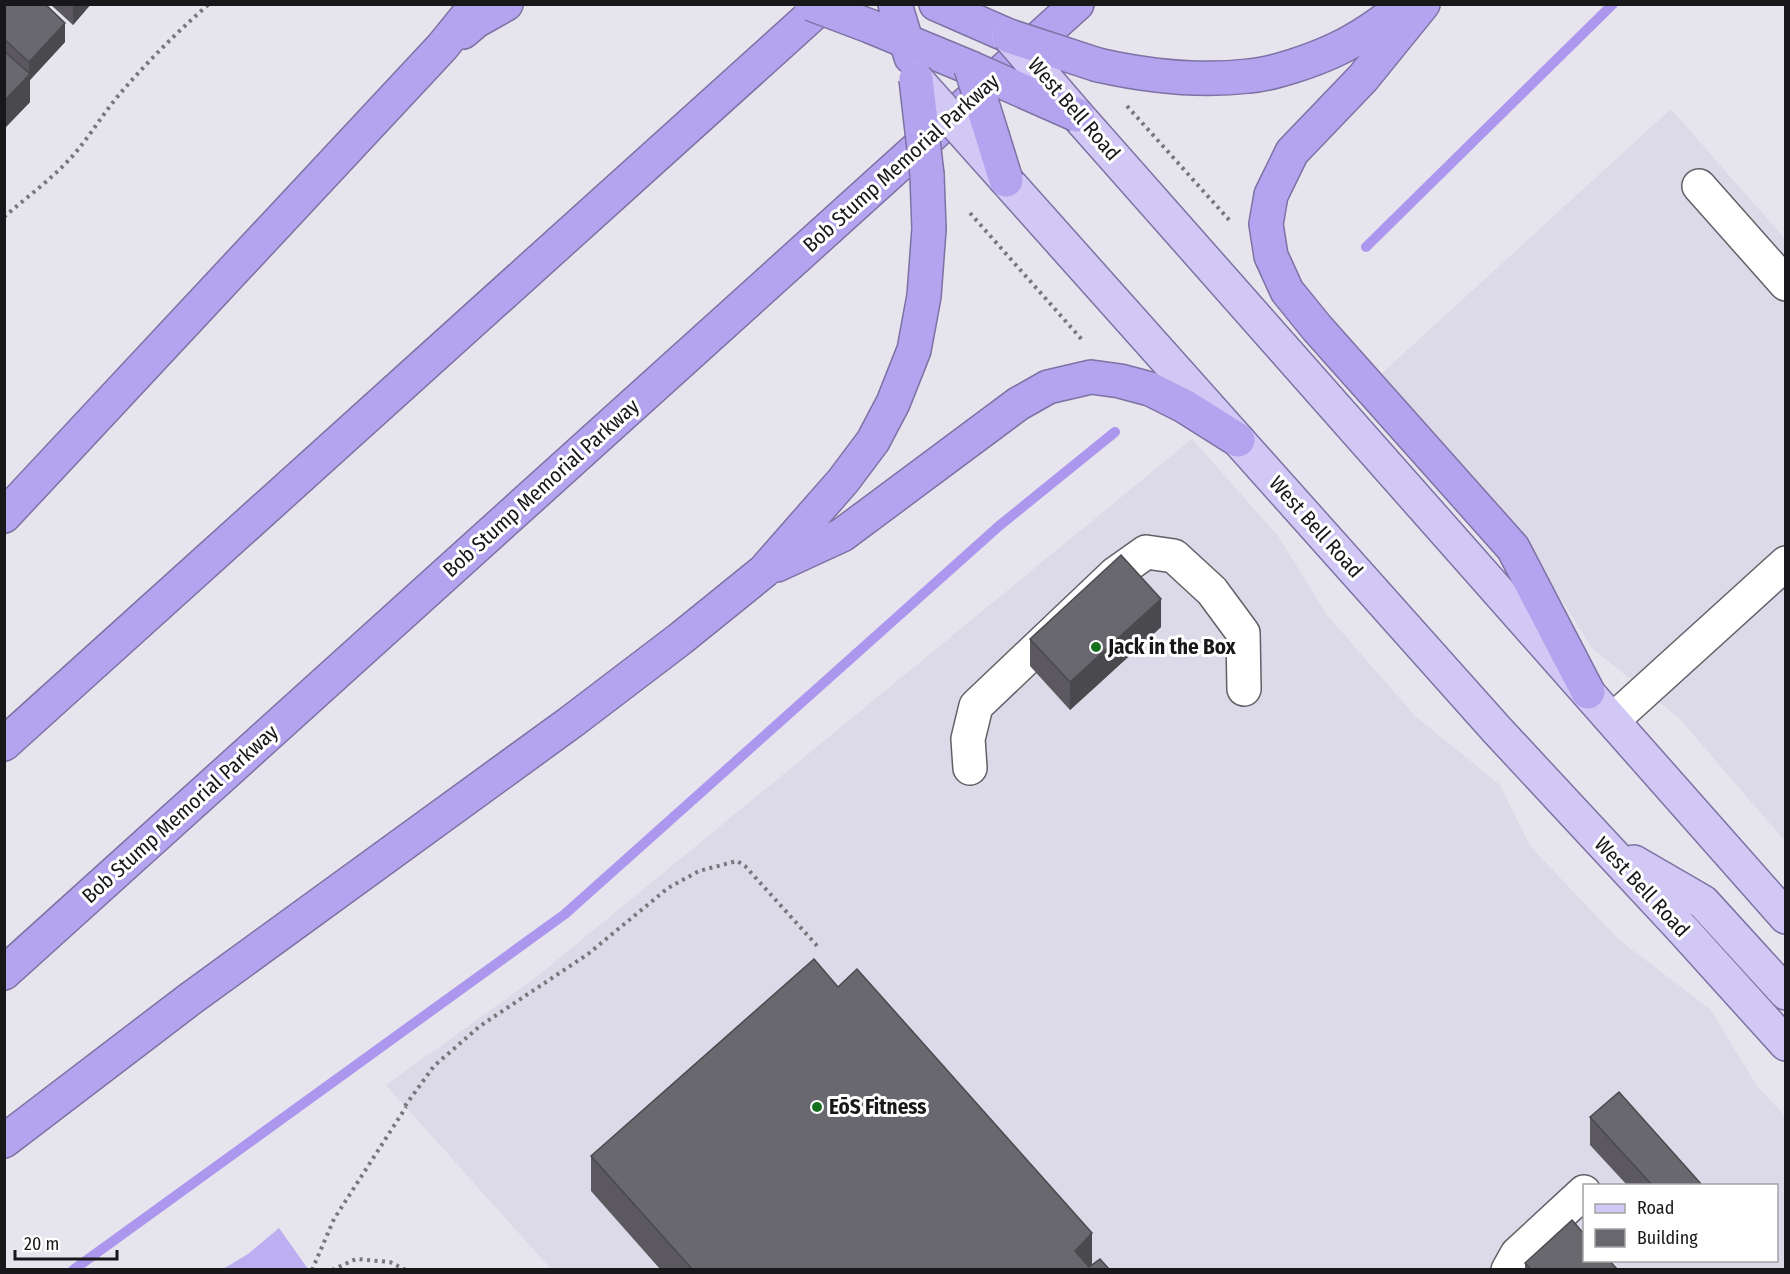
<svg xmlns="http://www.w3.org/2000/svg" width="1790" height="1274" font-family="'Fira Sans Condensed',sans-serif">
  <style>
    .built { fill: #dcd9e8; fill-rule: evenodd }
    .green { fill: #bcaef0 }
    .lines { fill: none; stroke-linecap: round; stroke-linejoin: round }
    .stream { stroke: #ac97ef; stroke-width: 10 }
    .minor-casing { stroke: #626067; stroke-width: 36 }
    .major-casing { stroke: #7d72a4; stroke-width: 36 }
    .highway-casing { stroke: #7d72a4; stroke-width: 36 }
    .path { stroke: #78777c; stroke-width: 4; stroke-dasharray: 3 4.5; stroke-linecap: butt }
    .minor { stroke: #fff; stroke-width: 33 }
    .major { stroke: #d2c8f5; stroke-width: 33 }
    .highway { stroke: #b4a3ee; stroke-width: 33 }
    .major-bridge-casing { stroke: #7d72a4; stroke-width: 36; stroke-linecap: butt }
    .highway-bridge-casing { stroke: #7d72a4; stroke-width: 36; stroke-linecap: butt }
    .major-bridge { stroke: #d2c8f5; stroke-width: 33 }
    .highway-bridge { stroke: #b4a3ee; stroke-width: 33 }
    .wall { fill: #5b595f }
    .shaded-wall { fill: #4a494e }
    .building { fill: #6a686f; stroke: #4a494e; stroke-width: 1.5 }
    .poi-dot { fill: #14701d; stroke: #fff; stroke-width: 2 }
    .labels { text-anchor: middle; stroke-width: 6; stroke-linejoin: round; paint-order: stroke }
    .street-label { font-size: 21px; fill: #18181b; stroke: #fff }
    .poi-label { font-size: 21px; font-weight: bold; fill: #18181b; stroke: #fff; text-anchor: start }
  </style>
  <rect width="100%" height="100%" fill="#e6e4ec"/>
  <g class="built">
    <path d="M1671,109L1785,239V841L1680,719L1593,649L1520,534L1380,375Z"/>
    <path d="M1192,439L1278,536L1327,615L1416,717L1500,785L1530,846L1619,940L1710,1009L1757,1086L1785,1116V1269H551L386,1085L534,979ZM1584,1186H1776V1260H1584Z"/>
  </g>
  <path class="green" d="M279,1228L308,1269H223L248,1254Z"/>
  <g class="lines">
    <g class="stream">
      <path d="M1366,247L1613,4"/>
      <path d="M73,1270L565,914L999,526L1115,432"/>
    </g>
    <g class="minor-casing">
      <g id="minor">
        <path d="M1699,186L1786,284"/>
        <path d="M1613,720L1786,563"/>
        <path d="M970,768L968,739L976,706L1115,574L1146,552L1174,556L1212,591L1243,633L1244,689"/>
        <path d="M1508,1270L1517,1254L1584,1192"/>
      </g>
    </g>
    <g class="major-casing">
      <g id="major">
        <path d="M1077,115L1786,917"/>
        <path d="M1006,180L1497,730L1683,930L1786,1044"/>
        <path d="M1634,862L1703,902L1786,993"/>
      </g>
    </g>
    <g class="highway-casing">
      <g id="highway">
        <path d="M895,4L911,57"/>
        <path d="M936,4L1009,36"/>
        <path d="M1423,4L1363,78L1292,152L1271,195L1266,224L1271,256L1287,291L1317,328L1513,548L1588,692"/>
        <path d="M872,27L971,68"/>
        <path d="M463,32L476,21L506,4"/>
        <path d="M1098,65C1147,76 1199,82 1249,76C1274,74 1314,60 1337,49C1362,37 1385,20 1407,4"/>
        <path d="M4,516L442,47L477,4"/>
        <path d="M777,565L842,535L1018,404L1048,387L1091,377L1120,381L1150,389L1184,406L1238,440"/>
        <path d="M4,744L824,4"/>
        <path d="M4,973L1077,4"/>
        <path d="M4,1141L190,999L571,722L680,639L764,571L843,481L873,441L893,403L914,350L924,296L929,229L927,175"/>
      </g>
    </g>
    <g class="path">
      <path d="M1127,106L1231,222"/>
      <path d="M970,213L1084,342"/>
      <path d="M4,217C28,196 56,176 76,152C91,134 103,114 118,96C146,63 176,33 209,4"/>
      <path d="M405,1106L434,1066L480,1026L588,954L668,888L699,871L737,861L745,866L820,949"/>
      <path d="M312,1270L334,1219L406,1107"/>
      <path d="M332,1270L356,1259L390,1262L406,1270"/>
    </g>
    <use href="#minor" class="minor"/>
    <use href="#major" class="major"/>
    <use href="#highway" class="highway"/>
    <g class="major-bridge-casing">
      <g id="major-bridge">
        <path d="M1009,36L1077,115"/>
        <path d="M916,79L1006,180"/>
      </g>
    </g>
    <g class="highway-bridge-casing">
      <g id="highway-bridge">
        <path d="M811,4L872,27"/>
        <path d="M1009,36L1098,65"/>
        <path d="M971,68L1006,180"/>
        <path d="M971,68L1077,115"/>
        <path d="M916,79L927,175"/>
      </g>
    </g>
    <use href="#major-bridge" class="major-bridge"/>
    <use href="#highway-bridge" class="highway-bridge"/>
  </g>
  <g class="wall">
    <path d="M4,4L65,42L30,80V102L4,129Z"/>
    <path d="M50,4H91L73,25Z"/>
    <path d="M1161,627L1070,710L1030,666V639Z"/>
    <path d="M838,987L1092,1264L1109,1269H660L591,1191V1156Z"/>
    <path d="M1590,1117L1702,1185H1627L1590,1145Z"/>
    <path d="M1525,1263L1617,1269H1525Z"/>
  </g>
  <g class="shaded-wall">
    <path d="M74,4H91L73,25V6Z"/>
    <path d="M65,23V42L30,80V102L4,129V101L29,75V62Z"/>
    <path d="M1161,599V627L1070,710V682Z"/>
    <path d="M1092,1233V1269L1075,1251Z"/>
  </g>
  <g class="building">
    <path d="M4,4H45L65,23L29,62L4,39Z"/>
    <path d="M4,51L30,74L4,101Z"/>
    <path d="M1121,555L1161,599L1070,682L1030,639Z"/>
    <path d="M814,959L838,987L857,969L1092,1233L1075,1251L1089,1267L1100,1259L1109,1269H692L591,1156Z"/>
    <path d="M1619,1092L1702,1185H1652L1590,1117Z"/>
    <path d="M1572,1220L1584,1234V1260H1609L1617,1269H1531L1525,1263Z"/>
  </g>
  <g class="poi-dot">
    <circle cx="1096" cy="647" r="6"/>
    <circle cx="817" cy="1107" r="6"/>
  </g>
  <g class="labels">
    <g class="street-label">
      <text transform="translate(1074 109) rotate(49)" y="7">West Bell Road</text>
      <text transform="translate(901 163) rotate(-42)" y="7">Bob Stump Memorial Parkway</text>
      <text transform="translate(541 488) rotate(-42)" y="7">Bob Stump Memorial Parkway</text>
      <text transform="translate(1316 527) rotate(48)" y="7">West Bell Road</text>
      <text transform="translate(180 814) rotate(-42)" y="7">Bob Stump Memorial Parkway</text>
      <text transform="translate(1642 887) rotate(47)" y="7">West Bell Road</text>
    </g>
    <g class="poi-label">
      <text x="1108" y="654">Jack in the Box</text>
      <text x="829" y="1114">EōS Fitness</text>
    </g>
  </g>
  <rect width="1790" height="1274" fill="none" stroke="#18181b" stroke-width="12"/>
  <rect x="1583" y="1184" width="195" height="78" fill="#ffffff" stroke="#a3a3a4" stroke-width="1.5"/>
  <rect x="1595" y="1204" width="30" height="9" fill="#d2c8f5" stroke="#a3a3a4" stroke-width="1.5"/>
  <text x="1637" y="1214" font-size="18" fill="#18181b">Road</text>
  <rect x="1595" y="1229" width="30" height="18" fill="#6a686f" stroke="#a3a3a4" stroke-width="1.5"/>
  <text x="1637" y="1244" font-size="18" fill="#18181b">Building</text>
  <path d="M15 1250v9h102v-9" fill="none" stroke="#18181b" stroke-width="3"/>
  <text x="24" y="1250" font-size="18" fill="#18181b" stroke="#ffffff" stroke-width="4.5" paint-order="stroke">20 m</text>
</svg>
